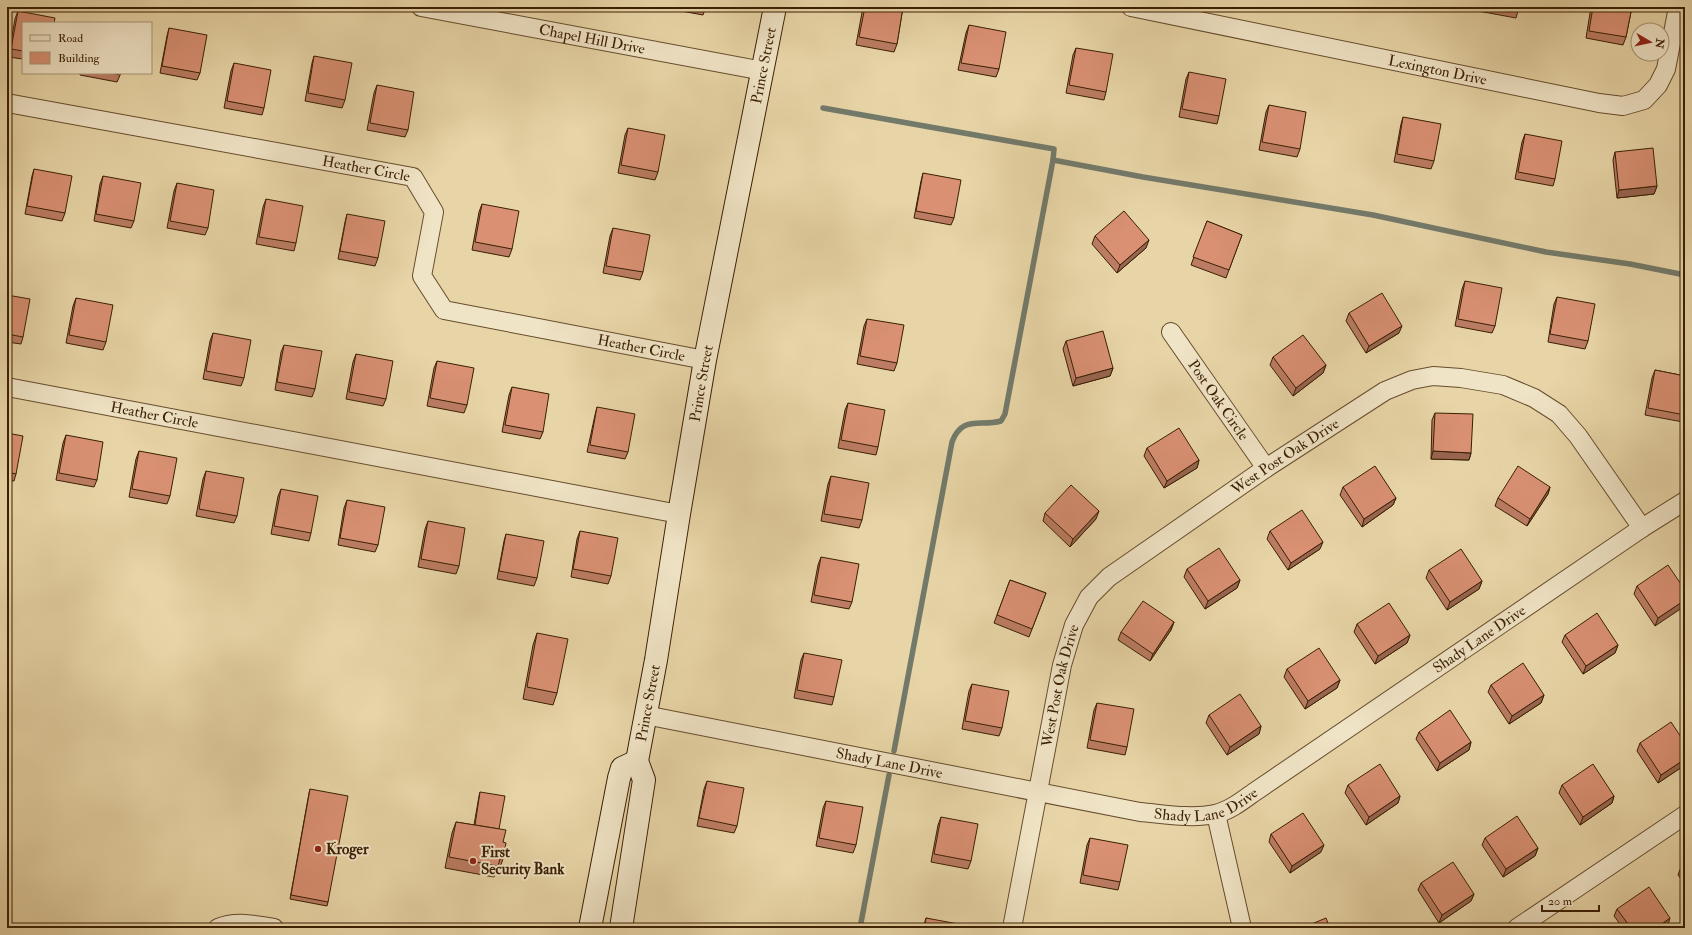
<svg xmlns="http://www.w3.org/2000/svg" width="1692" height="935" font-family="'IM FELL Double Pica',serif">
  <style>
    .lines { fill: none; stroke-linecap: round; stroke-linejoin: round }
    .stream { stroke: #737a6a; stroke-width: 5.5 }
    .minor-casing { stroke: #664c2c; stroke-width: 20 }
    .secondary-casing { stroke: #3a1f03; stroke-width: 24 }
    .minor { stroke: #f0e4c6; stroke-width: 18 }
    .secondary { stroke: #f0e4c6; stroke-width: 22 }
    .wall { fill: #bb7c63; stroke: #3a1f03 }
    .shaded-wall { fill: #986550; stroke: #3a1f03 }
    .building { fill: #d99073; stroke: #3a1f03 }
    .poi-dot { fill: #8f2418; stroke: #f0e4c6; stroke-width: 1.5 }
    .labels { text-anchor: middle; stroke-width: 4; stroke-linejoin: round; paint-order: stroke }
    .street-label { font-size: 15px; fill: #3a1f03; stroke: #f0e4c6 }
    .poi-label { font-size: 15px; font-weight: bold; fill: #3a1f03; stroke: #f0e4c6; text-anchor: start }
  </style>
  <rect width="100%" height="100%" fill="#e8d5a7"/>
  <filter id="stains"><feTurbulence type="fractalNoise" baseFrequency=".005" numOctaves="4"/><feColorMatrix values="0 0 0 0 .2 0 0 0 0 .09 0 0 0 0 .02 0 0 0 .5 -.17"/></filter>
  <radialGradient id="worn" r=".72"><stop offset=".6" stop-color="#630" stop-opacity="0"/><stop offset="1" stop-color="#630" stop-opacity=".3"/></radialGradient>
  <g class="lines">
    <g class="stream">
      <path d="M823,108L1054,149L1053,160L1143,177L1373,215L1546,252L1630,264L1685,275"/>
      <path d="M894,751L952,442C962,415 979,427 1001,421L1005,414L1053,160"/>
      <path d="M860,928L889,775"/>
    </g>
    <g class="minor-casing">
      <g id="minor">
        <path id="s1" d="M421,7L763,71"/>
        <path id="s2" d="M1131,7L1599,103L1623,106L1644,100L1658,85L1666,69L1678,7"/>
        <path id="s3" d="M7,103L413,177L434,212L422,276L444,310L705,360"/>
        <path id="s4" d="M1171,332L1266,468"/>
        <path id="s5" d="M7,387L679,514"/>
        <path id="s6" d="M645,715L1140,812C1164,814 1191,819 1215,814C1229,811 1242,801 1253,793L1642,528L1685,501"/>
        <path d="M1216,814L1242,928"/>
        <path d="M218,928C236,920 255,925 274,928"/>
        <path id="s7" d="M1012,928L1062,665L1074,625L1089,597L1109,577L1266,468L1385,391L1412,380L1433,376L1461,378L1503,385L1534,398L1559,414L1578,436L1642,528"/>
        <path d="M1517,928L1685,815"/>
      </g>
    </g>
    <g class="secondary-casing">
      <g id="secondary">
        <path d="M590,928L619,778L622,768L637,761"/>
        <path id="s8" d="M621,928L644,780L637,761L656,660L679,514L705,360L775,7"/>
      </g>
    </g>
    <use href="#minor" class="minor"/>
    <use href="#secondary" class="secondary"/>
  </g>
  <g class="wall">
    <path d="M666,7H706L703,15L665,8Z"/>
    <path d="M863,7H903L897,44L894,52L856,45Z"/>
    <path d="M1479,7H1519L1516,18L1478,11Z"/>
    <path d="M1591,7H1632L1626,37L1623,45L1586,38Z"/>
    <path d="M18,11L23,23V59L8,57L15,19Z"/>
    <path d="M969,25L999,69L996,77L958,70L966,33Z"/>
    <path d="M169,28L200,73L197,80L160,73L167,36Z"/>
    <path d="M1076,48L1106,92L1104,100L1066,93L1073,55Z"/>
    <path d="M314,56L345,100L342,108L305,101L312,63Z"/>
    <path d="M234,63L264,108L262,115L224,108L231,71Z"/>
    <path d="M1189,72L1219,116L1217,124L1179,117L1186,79Z"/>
    <path d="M80,73H121L117,82L80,75Z"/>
    <path d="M377,85L408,130L405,137L367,130L374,93Z"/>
    <path d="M1269,105L1300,149L1297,157L1259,150L1266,112Z"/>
    <path d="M1403,117L1434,161L1431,169L1394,162L1401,124Z"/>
    <path d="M628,128L658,172L655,180L618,173L625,135Z"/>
    <path d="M1525,134L1555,179L1553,186L1515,179L1522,142Z"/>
    <path d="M1615,152L1657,186L1654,194L1617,198L1613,160Z"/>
    <path d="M34,169L65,213L62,221L25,214L32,176Z"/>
    <path d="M923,173L954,218L951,225L914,218L921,181Z"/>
    <path d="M103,176L134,221L131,228L94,221L100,184Z"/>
    <path d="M177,183L208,228L205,235L167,228L174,191Z"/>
    <path d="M266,199L296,243L294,251L256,244L263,207Z"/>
    <path d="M482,204L512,249L509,257L472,250L479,212Z"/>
    <path d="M347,214L378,258L375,266L338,259L345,222Z"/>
    <path d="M1207,221L1242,235L1226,278L1191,265Z"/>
    <path d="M613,228L643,272L640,280L603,273L610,236Z"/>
    <path d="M1095,236L1146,248L1117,273L1092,244Z"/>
    <path d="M1465,281L1495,326L1492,333L1455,326L1462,289Z"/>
    <path d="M7,295L23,337L21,344L7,342Z"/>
    <path d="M1557,297L1588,341L1585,349L1548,342L1554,304Z"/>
    <path d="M76,298L106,342L103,350L66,343L73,306Z"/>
    <path d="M1349,313L1399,333L1366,353L1346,321Z"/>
    <path d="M867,319L897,363L894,371L857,364L864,326Z"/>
    <path d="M213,333L244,378L241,386L203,379L210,341Z"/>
    <path d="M1066,341L1113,368L1110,376L1073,386L1063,349Z"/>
    <path d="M284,345L315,389L312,397L275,390L281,352Z"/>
    <path d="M356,354L386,399L383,406L346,399L353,362Z"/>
    <path d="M1273,357L1326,365L1323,373L1293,396L1270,365Z"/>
    <path d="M437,361L467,405L464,413L427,406L434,368Z"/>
    <path d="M1655,370L1685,376V416L1683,422L1645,415L1652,378Z"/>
    <path d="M512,387L543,432L540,439L502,432L509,395Z"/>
    <path d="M848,403L878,447L876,455L838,448L845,410Z"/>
    <path d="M597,407L628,452L625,459L587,452L595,415Z"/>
    <path d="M1435,413L1471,453L1469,460L1431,459L1432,420Z"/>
    <path d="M7,433L16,474L14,481L7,480Z"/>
    <path d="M66,435L97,480L94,487L56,480L63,443Z"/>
    <path d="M1147,448L1199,460L1197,468L1164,488L1144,456Z"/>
    <path d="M139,451L170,496L167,504L129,497L136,459Z"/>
    <path d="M206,471L237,516L234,523L196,516L203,479Z"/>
    <path d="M831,476L862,520L859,528L821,521L828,484Z"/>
    <path d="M1343,487L1396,498L1393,505L1362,527L1340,495Z"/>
    <path d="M1550,487L1548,494L1527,526L1495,506L1498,498Z"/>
    <path d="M281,489L311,533L309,541L271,534L278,496Z"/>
    <path d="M347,500L378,545L375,552L338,545L344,508Z"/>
    <path d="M1045,513L1096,519L1070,547L1043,521Z"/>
    <path d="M428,521L459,566L456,574L418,567L425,529Z"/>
    <path d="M580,531L611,576L608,584L571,577L577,539Z"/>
    <path d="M1270,531L1320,549L1288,570L1267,539Z"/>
    <path d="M506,534L537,578L534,586L497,579L504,541Z"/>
    <path d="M821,557L852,602L849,609L811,602L818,565Z"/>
    <path d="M1187,569L1240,580L1237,588L1205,609L1184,577Z"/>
    <path d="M1429,570L1482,581L1479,589L1447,610L1426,578Z"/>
    <path d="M1010,580L1046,593L1029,637L994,623Z"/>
    <path d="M1637,586L1685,590L1655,626L1634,594Z"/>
    <path d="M1174,622L1171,630L1150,661L1118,640L1121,632Z"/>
    <path d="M1357,624L1410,635L1407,643L1375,664L1354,632Z"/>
    <path d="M537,633L557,693L553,705L523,699L533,645Z"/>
    <path d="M1565,635L1618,645L1615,653L1583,674L1562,642Z"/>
    <path d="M804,653L834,697L832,705L794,698L801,660Z"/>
    <path d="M1287,669L1340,680L1337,688L1305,709L1284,677Z"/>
    <path d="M972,684L1002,728L999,736L962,729L969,691Z"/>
    <path d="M1491,685L1544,695L1541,703L1509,724L1488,692Z"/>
    <path d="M1097,703L1127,747L1125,755L1087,748L1094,710Z"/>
    <path d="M1209,715L1261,726L1259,734L1227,755L1206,723Z"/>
    <path d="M1419,732L1471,742L1469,750L1437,771L1416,739Z"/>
    <path d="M1640,743H1685V765L1658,783L1637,751Z"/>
    <path d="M707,781L737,826L734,833L697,826L704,789Z"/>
    <path d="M1348,785L1400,796L1398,803L1366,825L1345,793Z"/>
    <path d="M1562,785L1614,796L1612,803L1580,825L1559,793Z"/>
    <path d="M310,789L328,902L327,906L290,899L309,793Z"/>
    <path d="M480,792L499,829L503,842V859L499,870H497L494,877L445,868L452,833L456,822L474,825L479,796Z"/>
    <path d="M826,801L856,845L853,853L816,846L823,808Z"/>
    <path d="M941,817L971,861L968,869L931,862L938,825Z"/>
    <path d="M1271,834L1321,852L1290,873L1269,842Z"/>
    <path d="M1090,838L1120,882L1118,890L1080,883L1087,845Z"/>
    <path d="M1485,838L1538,848L1535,856L1503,877L1482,845Z"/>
    <path d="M1685,865V884L1678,875L1681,867Z"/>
    <path d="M1421,883L1474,894L1471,901L1439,923L1418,890Z"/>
    <path d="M1617,909L1668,925L1664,928H1623L1614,916Z"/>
    <path d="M926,918L963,928H923Z"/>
  </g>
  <g class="shaded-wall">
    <path d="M1657,186L1654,194L1617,198L1619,190Z"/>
    <path d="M1149,240L1146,248L1117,273L1120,265Z"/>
    <path d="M1402,326L1399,333L1366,353L1369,346Z"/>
    <path d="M1326,365L1323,373L1293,396L1296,388Z"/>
    <path d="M1113,368L1110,376L1073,386L1076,378Z"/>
    <path d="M1433,451L1471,453L1469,460L1431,459Z"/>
    <path d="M1199,460L1197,468L1164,488L1167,481Z"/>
    <path d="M1550,487L1548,494L1527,526L1530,519Z"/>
    <path d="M1396,498L1393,505L1362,527L1364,519Z"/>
    <path d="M1099,511L1096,519L1070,547L1073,539Z"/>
    <path d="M1323,542L1320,549L1288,570L1291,563Z"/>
    <path d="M1240,580L1237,588L1205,609L1208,601Z"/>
    <path d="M1482,581L1479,589L1447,610L1450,602Z"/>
    <path d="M1685,600V606L1655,626L1658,618Z"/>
    <path d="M1174,622L1171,630L1150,661L1153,654Z"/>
    <path d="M1410,635L1407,643L1375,664L1378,656Z"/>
    <path d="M1618,645L1615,653L1583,674L1586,666Z"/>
    <path d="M1340,680L1337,688L1305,709L1308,701Z"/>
    <path d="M1544,695L1541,703L1509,724L1512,716Z"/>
    <path d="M1261,726L1259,734L1227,755L1230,747Z"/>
    <path d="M1471,742L1469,750L1437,771L1440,763Z"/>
    <path d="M1685,759V765L1658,783L1661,775Z"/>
    <path d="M1400,796L1398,803L1366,825L1369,817Z"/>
    <path d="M1614,796L1612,803L1580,825L1583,817Z"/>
    <path d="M1324,845L1321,852L1290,873L1292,866Z"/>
    <path d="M1538,848L1535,856L1503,877L1506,869Z"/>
    <path d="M1474,894L1471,901L1439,923L1442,915Z"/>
    <path d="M1670,918L1668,925L1664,928H1656Z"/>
  </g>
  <g class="building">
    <path d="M865,7H903L897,44L859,37Z"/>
    <path d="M1501,7H1519L1518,10Z"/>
    <path d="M1593,7H1632L1626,37L1589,31Z"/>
    <path d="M18,11L55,18L54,23H23V51L11,49Z"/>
    <path d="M969,25L1006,32L999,69L961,63Z"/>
    <path d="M169,28L207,35L200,73L162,66Z"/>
    <path d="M1076,48L1113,54L1106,92L1069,85Z"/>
    <path d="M314,56L352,63L345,100L308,93Z"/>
    <path d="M234,63L271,70L264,108L227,101Z"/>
    <path d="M1189,72L1226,79L1219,116L1182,109Z"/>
    <path d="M111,73H121L120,75Z"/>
    <path d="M377,85L414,92L408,130L370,123Z"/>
    <path d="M1269,105L1306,112L1300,149L1262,142Z"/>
    <path d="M1403,117L1441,124L1434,161L1397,154Z"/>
    <path d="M628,128L665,135L658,172L621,165Z"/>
    <path d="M1525,134L1562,141L1555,179L1518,172Z"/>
    <path d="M1653,148L1657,186L1619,190L1615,152Z"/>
    <path d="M34,169L72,176L65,213L27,206Z"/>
    <path d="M923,173L961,180L954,218L916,211Z"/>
    <path d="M103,176L141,183L134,221L96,214Z"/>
    <path d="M177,183L214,190L208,228L170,221Z"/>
    <path d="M266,199L303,206L296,243L259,237Z"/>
    <path d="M482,204L519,211L512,249L475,242Z"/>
    <path d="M1124,211L1149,240L1120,265L1095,236Z"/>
    <path d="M347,214L385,221L378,258L340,251Z"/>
    <path d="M1207,221L1242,235L1229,270L1193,257Z"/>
    <path d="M613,228L650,235L643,272L606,266Z"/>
    <path d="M1465,281L1502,288L1495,326L1458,319Z"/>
    <path d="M1382,293L1402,326L1369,346L1349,313Z"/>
    <path d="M7,295L30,299L23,337L7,334Z"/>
    <path d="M1557,297L1595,304L1588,341L1550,334Z"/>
    <path d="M76,298L113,305L106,342L69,335Z"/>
    <path d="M867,319L904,325L897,363L860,356Z"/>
    <path d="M1103,331L1113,368L1076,378L1066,341Z"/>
    <path d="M213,333L251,340L244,378L206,371Z"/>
    <path d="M1303,335L1326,365L1296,388L1273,357Z"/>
    <path d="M284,345L322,351L315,389L277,382Z"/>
    <path d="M356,354L393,361L386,399L349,392Z"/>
    <path d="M437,361L474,368L467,405L430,398Z"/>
    <path d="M1655,370L1685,376V415L1648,408Z"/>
    <path d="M512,387L549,394L543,432L505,425Z"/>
    <path d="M848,403L885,410L878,447L841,440Z"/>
    <path d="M597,407L635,414L628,452L590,445Z"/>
    <path d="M1435,413L1473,414L1471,453L1433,451Z"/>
    <path d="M1179,428L1199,460L1167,481L1147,448Z"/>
    <path d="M7,433L23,436L16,474L7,472Z"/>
    <path d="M66,435L103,442L97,480L59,473Z"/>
    <path d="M139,451L177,458L170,496L132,489Z"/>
    <path d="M1375,466L1396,498L1364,519L1343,487Z"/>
    <path d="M1518,466L1550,487L1530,519L1498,498Z"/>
    <path d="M206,471L244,478L237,516L199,509Z"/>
    <path d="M831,476L869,483L862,520L824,514Z"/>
    <path d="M1071,485L1099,511L1073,539L1045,513Z"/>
    <path d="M281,489L318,496L311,533L274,526Z"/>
    <path d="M347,500L385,507L378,545L340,538Z"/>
    <path d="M1302,510L1323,542L1291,563L1270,531Z"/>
    <path d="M428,521L465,528L459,566L421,559Z"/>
    <path d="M580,531L618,538L611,576L573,569Z"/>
    <path d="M506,534L544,541L537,578L499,571Z"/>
    <path d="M1219,548L1240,580L1208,601L1187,569Z"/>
    <path d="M1461,549L1482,581L1450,602L1429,570Z"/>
    <path d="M821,557L859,564L852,602L814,595Z"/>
    <path d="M1668,565L1685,590V600L1658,618L1637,586Z"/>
    <path d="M1010,580L1046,593L1032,629L997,615Z"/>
    <path d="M1143,601L1174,622L1153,654L1121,632Z"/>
    <path d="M1389,603L1410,635L1378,656L1357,624Z"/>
    <path d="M1597,613L1618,645L1586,666L1565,635Z"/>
    <path d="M537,633L568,639L557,693L527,687Z"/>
    <path d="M1319,648L1340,680L1308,701L1287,669Z"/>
    <path d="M804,653L842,660L834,697L797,690Z"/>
    <path d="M1523,663L1544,695L1512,716L1491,685Z"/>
    <path d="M972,684L1009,691L1002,728L965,721Z"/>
    <path d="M1240,694L1261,726L1230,747L1209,715Z"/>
    <path d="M1097,703L1134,709L1127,747L1090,740Z"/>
    <path d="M1450,710L1471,742L1440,763L1419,732Z"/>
    <path d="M1671,722L1685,743V759L1661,775L1640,743Z"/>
    <path d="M1380,764L1400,796L1369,817L1348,785Z"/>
    <path d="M1593,764L1614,796L1583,817L1562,785Z"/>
    <path d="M707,781L744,788L737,826L699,818Z"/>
    <path d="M310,789L348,796L328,902L291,895Z"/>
    <path d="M480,792L505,796L499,829L475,825Z"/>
    <path d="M826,801L863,807L856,845L819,838Z"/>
    <path d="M1303,813L1324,845L1292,866L1271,834Z"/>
    <path d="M1517,816L1538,848L1506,869L1485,838Z"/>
    <path d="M941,817L978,824L971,861L934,854Z"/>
    <path d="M456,822L506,830L503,842L506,843L503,859H500L498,866L449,857Z"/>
    <path d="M1090,838L1128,845L1120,882L1083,875Z"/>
    <path d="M1453,862L1474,894L1442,915L1421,883Z"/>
    <path d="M1685,865V873L1681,867Z"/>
    <path d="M1649,887L1670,918L1656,928H1631L1617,909Z"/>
    <path d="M926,918L964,925L963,928H925Z"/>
    <path d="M1326,918L1330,928H1302Z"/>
    <path d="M1203,926L1204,928H1196Z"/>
  </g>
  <g class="poi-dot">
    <circle cx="318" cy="849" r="4"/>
    <circle cx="473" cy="861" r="4"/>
  </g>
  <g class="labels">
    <g class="street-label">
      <text dy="5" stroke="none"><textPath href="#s1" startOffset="174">Chapel Hill Drive</textPath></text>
      <text dy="5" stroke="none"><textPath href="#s8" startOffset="877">Prince Street</textPath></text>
      <text dy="5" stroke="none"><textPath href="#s2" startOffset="313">Lexington Drive</textPath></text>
      <text dy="5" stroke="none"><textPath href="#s3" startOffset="365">Heather Circle</textPath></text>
      <text dy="5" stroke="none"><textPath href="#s3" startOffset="760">Heather Circle</textPath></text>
      <text dy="5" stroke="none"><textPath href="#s8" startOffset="553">Prince Street</textPath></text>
      <text dy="5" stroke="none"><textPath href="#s4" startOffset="83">Post Oak Circle</textPath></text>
      <text dy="5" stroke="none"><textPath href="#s5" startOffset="150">Heather Circle</textPath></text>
      <text dy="5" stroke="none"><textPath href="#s7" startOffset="583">West Post Oak Drive</textPath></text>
      <text dy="5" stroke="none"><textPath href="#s6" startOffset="897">Shady Lane Drive</textPath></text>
      <text dy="5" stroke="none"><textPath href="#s7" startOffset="247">West Post Oak Drive</textPath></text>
      <text dy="5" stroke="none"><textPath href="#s8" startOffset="229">Prince Street</textPath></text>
      <text dy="5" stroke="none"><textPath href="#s6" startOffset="249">Shady Lane Drive</textPath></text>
      <text dy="5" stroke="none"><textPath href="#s6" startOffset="573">Shady Lane Drive</textPath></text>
    </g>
    <g class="poi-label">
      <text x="326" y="854">Kroger</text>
      <text x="481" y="857">First<tspan x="481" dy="17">Security Bank</tspan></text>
    </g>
  </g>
  <rect width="1692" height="935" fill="none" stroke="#e8d5a7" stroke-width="24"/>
  <rect x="8" y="8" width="1676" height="919" fill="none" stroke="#3a1f03" stroke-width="2"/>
  <rect x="12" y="12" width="1668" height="911" fill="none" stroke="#3a1f03"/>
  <rect x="22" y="22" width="130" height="52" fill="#f0e4c6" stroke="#a79578"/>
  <rect x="30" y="35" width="20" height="6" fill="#f0e4c6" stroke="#a79578"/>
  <text x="58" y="42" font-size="12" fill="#3a1f03">Road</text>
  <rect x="30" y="52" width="20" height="12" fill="#d99073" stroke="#a79578"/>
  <text x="58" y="62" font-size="12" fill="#3a1f03">Building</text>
  <g transform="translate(1650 42) rotate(99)"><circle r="19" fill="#f0e4c6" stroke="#a79578"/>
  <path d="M0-3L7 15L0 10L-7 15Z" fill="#8f2418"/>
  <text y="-6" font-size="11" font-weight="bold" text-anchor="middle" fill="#3a1f03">N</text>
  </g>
  <path d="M1542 905v6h57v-6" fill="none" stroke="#3a1f03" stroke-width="2"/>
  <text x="1548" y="905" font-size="12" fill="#3a1f03" stroke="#f0e4c6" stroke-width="3" paint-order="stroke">20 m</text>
  <rect width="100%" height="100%" filter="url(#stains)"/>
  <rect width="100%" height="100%" fill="url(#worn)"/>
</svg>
